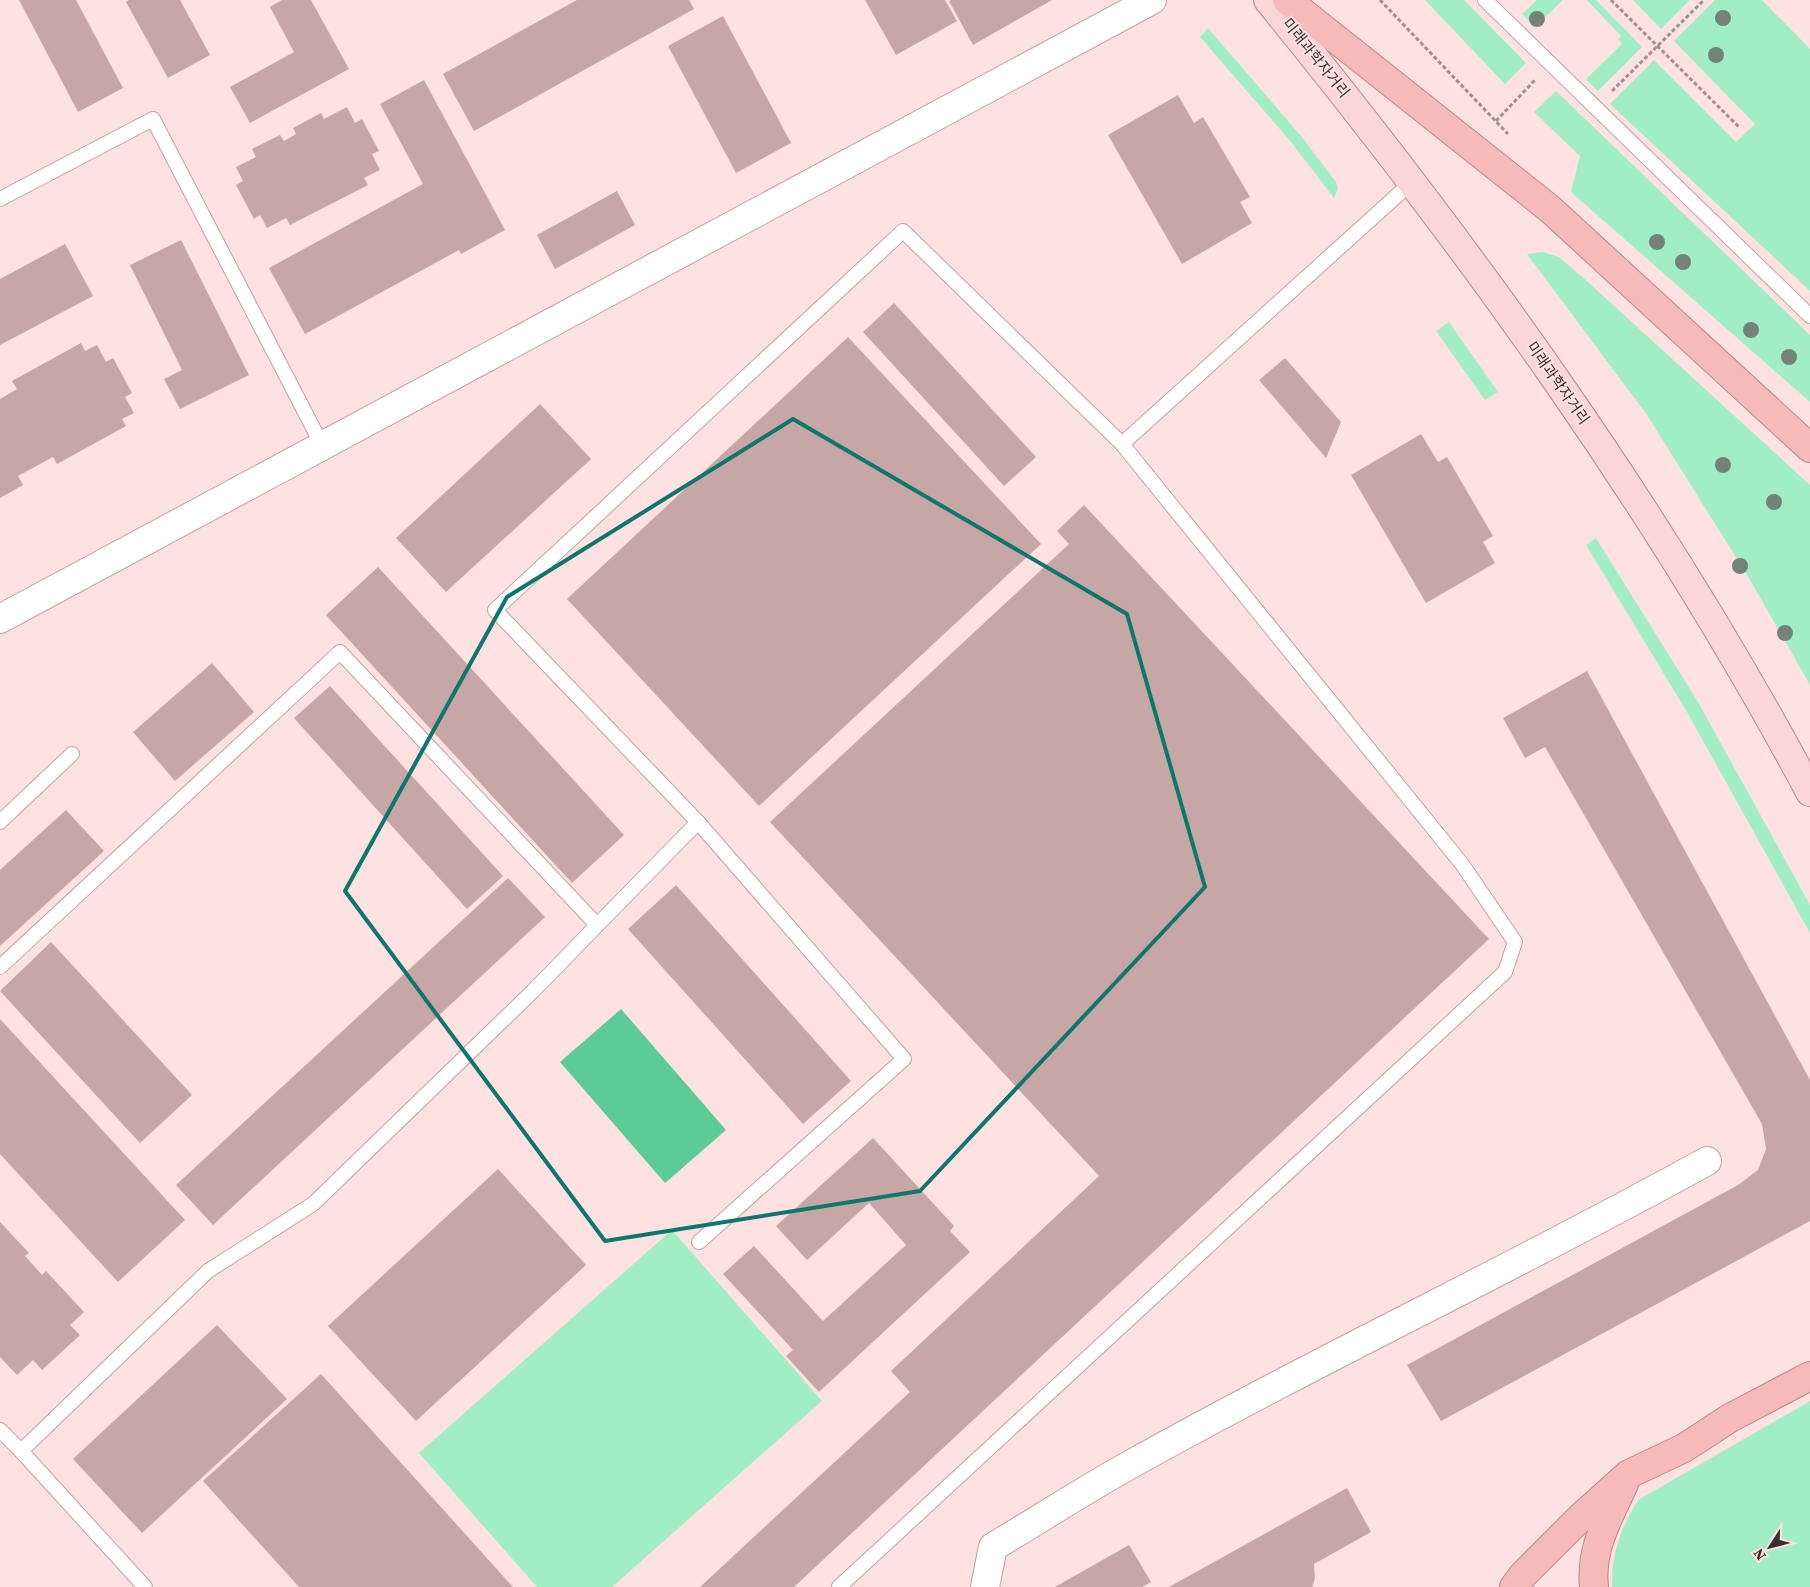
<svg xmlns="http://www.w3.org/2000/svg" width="1810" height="1587" font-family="'Source Serif 4','Noto Sans KR',serif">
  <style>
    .green { fill: #a1eec4 }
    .water { fill: #5dcb95 }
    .building { fill: #c7a6a6 }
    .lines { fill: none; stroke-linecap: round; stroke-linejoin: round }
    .lane-casing { stroke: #c1a1a1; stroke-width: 16 }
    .street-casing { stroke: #c1a1a1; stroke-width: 30 }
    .primary-casing { stroke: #b58989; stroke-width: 30 }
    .highway-casing { stroke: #b58989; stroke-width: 30 }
    .path { stroke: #a38e8e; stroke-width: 3; stroke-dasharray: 4 2.5; stroke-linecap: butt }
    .lane { stroke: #fff; stroke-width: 14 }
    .street { stroke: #fff; stroke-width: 28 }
    .primary { stroke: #fad6d6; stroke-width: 28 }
    .highway { stroke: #f7baba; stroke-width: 28 }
    .tree { fill: #748377 }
    .marked { fill: none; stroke: #0f766e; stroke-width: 4; stroke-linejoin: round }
    .labels { text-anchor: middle; stroke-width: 4; stroke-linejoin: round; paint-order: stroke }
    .street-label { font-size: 15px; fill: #3a2d2d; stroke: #fde2e1 }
  </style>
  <rect width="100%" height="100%" fill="#fde2e1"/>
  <g class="green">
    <path d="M1425,0H1464L1526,63L1505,84Z"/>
    <path d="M1537,0H1563L1535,27L1522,14Z"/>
    <path d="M1587,0H1596L1642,47L1598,91L1586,79L1622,44L1618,39L1621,36Z"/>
    <path d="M1633,0H1690L1661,29Z"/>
    <path d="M1715,0H1762L1810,49V291L1610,104L1654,60L1736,142L1755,124L1674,41Z"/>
    <path d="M1208,28L1301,136L1336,182L1338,188L1334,198L1291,142L1200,37Z"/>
    <path d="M1556,91L1810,335V402L1571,192L1580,156L1534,112Z"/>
    <path d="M1543,252L1559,257L1588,282L1810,485V685L1749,578L1647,415L1527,254Z"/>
    <path d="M1449,322L1498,392L1485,400L1436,331Z"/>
    <path d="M1596,538L1698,702L1810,905V933L1687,712L1586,545Z"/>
    <path d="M672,1230L822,1401L612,1587H537L419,1453Z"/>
    <path d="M1810,1401V1587H1612C1611,1555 1621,1527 1638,1500Z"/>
  </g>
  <path class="water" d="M621,1009L726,1130L665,1183L560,1062Z"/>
  <g class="building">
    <path d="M19,0H76L123,88L78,112Z"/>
    <path d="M129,0H180L210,55L168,78L126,2Z"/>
    <path d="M282,0H311L349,69L250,123L230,87L294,52L270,7Z"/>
    <path d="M577,0H689L694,9L474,131L443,74Z"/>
    <path d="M865,0H945L957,21L896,55Z"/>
    <path d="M951,0H1052L973,45L949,1Z"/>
    <path d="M723,16L791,143L736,173L668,46Z"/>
    <path d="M424,80L505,230L461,254L459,250L305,334L269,268L423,184L380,104Z"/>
    <path d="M1178,95L1194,123L1203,117L1250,197L1240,202L1252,223L1182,264L1108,135Z"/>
    <path d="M347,107L355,123L362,119L379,151L372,154L380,170L364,178L368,185L290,225L286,218L267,228L260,215L254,219L236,185L243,181L236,167L256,157L252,149L280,135L284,141L296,134L293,128L321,113L324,119Z"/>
    <path d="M617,191L635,225L555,269L537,235Z"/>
    <path d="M181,240L249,375L180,409L164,379L182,370L130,265Z"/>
    <path d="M65,244L93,296L0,345V279Z"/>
    <path d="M894,303L1036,457L1004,486L863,332Z"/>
    <path d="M848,337L1041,544L759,806L567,599Z"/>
    <path d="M81,343L85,351L97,345L106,362L113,358L132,393L125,397L134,413L122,419L126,426L57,464L53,457L18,476L23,485L0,498V399L17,389L12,381Z"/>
    <path d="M1285,358L1341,422L1326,458L1259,380Z"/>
    <path d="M540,404L591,459L446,592L396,538Z"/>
    <path d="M1421,434L1438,462L1447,457L1493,536L1483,542L1495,563L1426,603L1351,475Z"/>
    <path d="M1084,505L1489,939L794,1587H700L910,1392L891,1371L1099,1176L770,822L1069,544L1057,531Z"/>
    <path d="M378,567L624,835L572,883L326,615Z"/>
    <path d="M212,663L254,712L175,781L133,732Z"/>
    <path d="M1587,671L1810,1080V1221L1441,1421L1407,1365L1738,1185L1758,1170L1766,1149L1762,1124L1545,747L1525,758L1503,718Z"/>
    <path d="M330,686L503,876L467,909L294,718Z"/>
    <path d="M66,810L104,851L0,946V870Z"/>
    <path d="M508,878L545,917L213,1225L176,1185Z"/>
    <path d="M676,885L851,1081L803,1124L628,929Z"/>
    <path d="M51,942L192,1095L140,1143L0,991Z"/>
    <path d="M0,1019L185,1220L118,1282L0,1154Z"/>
    <path d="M873,1138L954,1226L950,1231L970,1252L819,1392L786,1356L793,1350L723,1274L754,1246L823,1321L906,1245L869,1203L807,1260L776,1226Z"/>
    <path d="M498,1169L586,1265L416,1421L328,1326Z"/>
    <path d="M0,1222L29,1253L25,1256L42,1275L46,1271L84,1312L70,1325L80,1335L42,1370L33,1360L17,1375L0,1357Z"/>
    <path d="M217,1325L287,1399L142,1533L73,1459Z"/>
    <path d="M321,1374L513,1587H299L203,1481Z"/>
    <path d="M1347,1488L1371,1532L1314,1564L1315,1578L1312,1587H1169Z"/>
    <path d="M1129,1545L1151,1582L1142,1587H1055Z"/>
  </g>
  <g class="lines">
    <g class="lane-casing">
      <g id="lane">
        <path d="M1485,0L1810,316"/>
        <path d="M0,199L153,119L323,447"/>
        <path d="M0,822L72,754"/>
        <path d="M698,822L495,610L903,231L1122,444"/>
        <path d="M0,967L340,652L597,925"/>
        <path d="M0,1430L21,1451"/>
        <path d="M145,1587L21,1451L208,1271L313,1204L532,992L698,822L904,1059L699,1242"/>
        <path d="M839,1587L1505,972L1515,942L1462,864L1122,444L1412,182"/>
      </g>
    </g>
    <g class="street-casing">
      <g id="street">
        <path d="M0,619L1152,0"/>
        <path d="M985,1587L993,1547C1037,1521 1081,1492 1126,1467C1317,1360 1516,1267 1707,1161"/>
      </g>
    </g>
    <g class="primary-casing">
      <path id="primary" d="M1268,0C1470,248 1659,509 1810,792"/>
    </g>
    <g class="highway-casing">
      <g id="highway">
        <path d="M1287,0L1550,209L1810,448"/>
        <path d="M1514,1587L1523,1575L1580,1518L1629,1474L1684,1448L1730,1418L1810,1376"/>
        <path d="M1594,1587C1590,1548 1608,1519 1624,1484"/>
      </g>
    </g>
    <g class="path">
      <path d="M1380,0L1508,134"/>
      <path d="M1611,0L1739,127"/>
      <path d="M1612,91L1704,0"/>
      <path d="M1496,121L1535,80"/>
    </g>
    <use href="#lane" class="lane"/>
    <use href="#street" class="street"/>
    <use href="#primary" class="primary"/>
    <use href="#highway" class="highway"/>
  </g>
  <g class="tree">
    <circle cx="1723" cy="18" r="8"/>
    <circle cx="1537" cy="19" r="8"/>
    <circle cx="1716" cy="55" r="8"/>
    <circle cx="1657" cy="242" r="8"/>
    <circle cx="1683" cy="262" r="8"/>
    <circle cx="1751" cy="330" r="8"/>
    <circle cx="1789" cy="357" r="8"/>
    <circle cx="1723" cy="465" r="8"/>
    <circle cx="1774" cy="502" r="8"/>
    <circle cx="1740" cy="566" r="8"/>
    <circle cx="1785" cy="633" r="8"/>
  </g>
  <path class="marked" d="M793,419L1127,614L1205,887L920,1191L605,1241L345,891L507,597Z"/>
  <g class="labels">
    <g class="street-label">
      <text transform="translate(1316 58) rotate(51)" y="5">미래과학자거리</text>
      <text transform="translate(1558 383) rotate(55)" y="5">미래과학자거리</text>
    </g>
  </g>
  <g transform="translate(1770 1547) rotate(234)" stroke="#fde2e1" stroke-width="4" paint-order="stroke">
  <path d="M0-4L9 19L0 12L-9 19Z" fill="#3a2d2d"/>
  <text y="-8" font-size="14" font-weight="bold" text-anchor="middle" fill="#3a2d2d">N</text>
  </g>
</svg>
